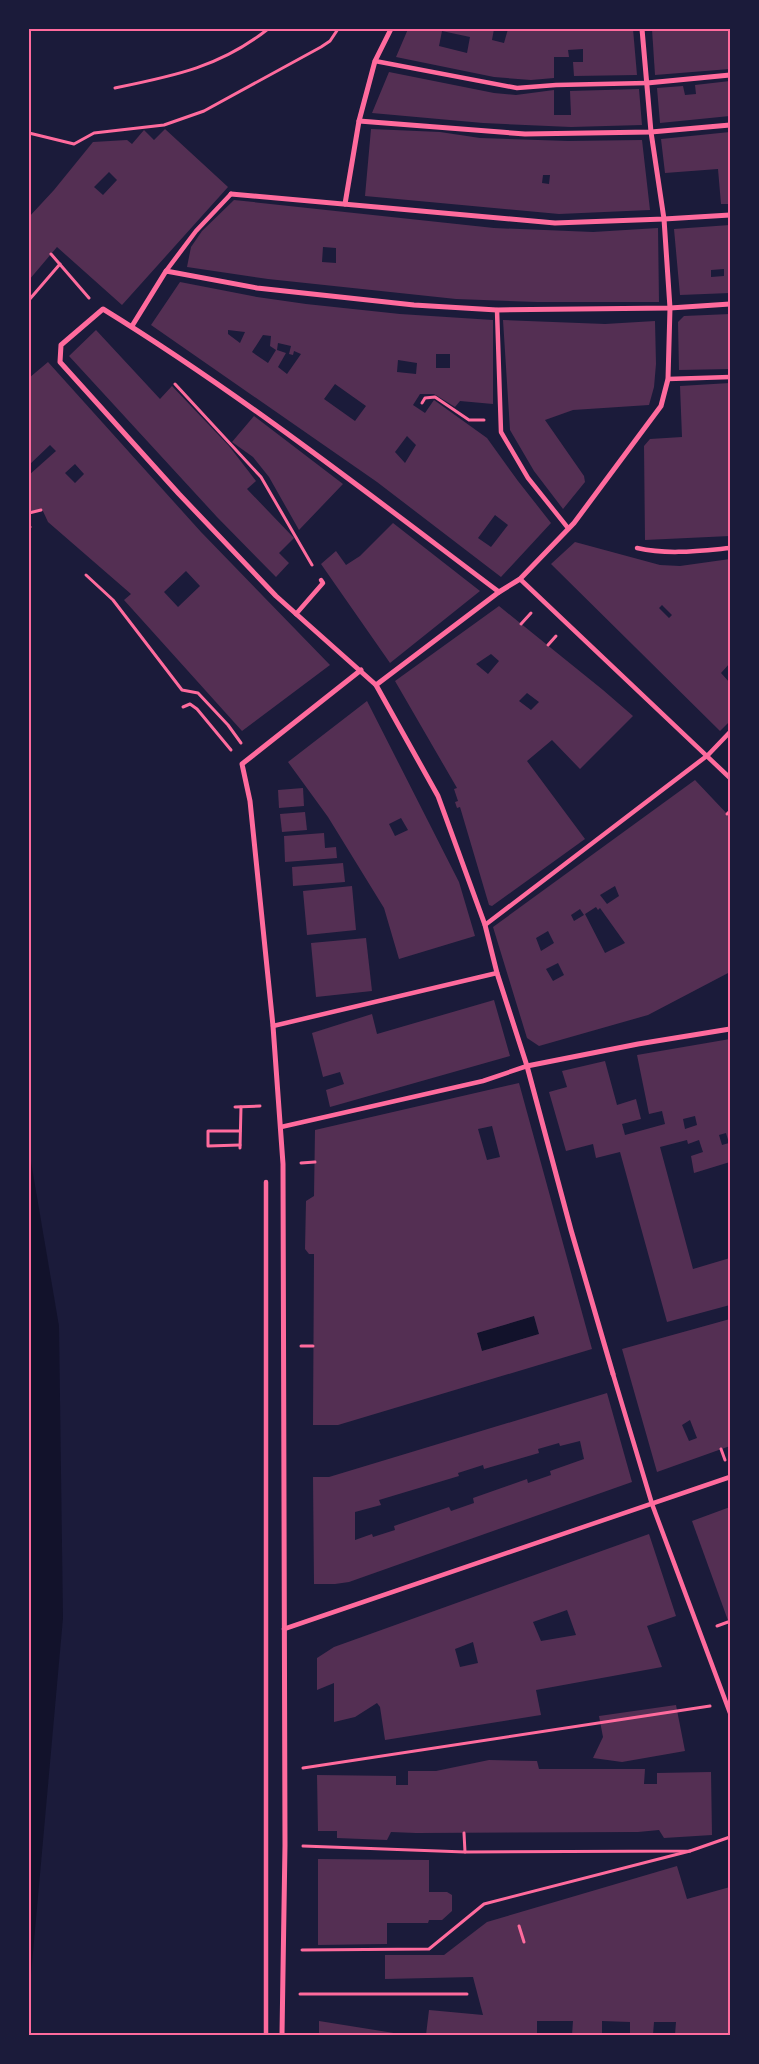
<svg xmlns="http://www.w3.org/2000/svg" width="759" height="2064" font-family="Quicksand,sans-serif">
  <style>
    .water { fill: #12122b }
    .building { fill: #542f53; fill-rule: evenodd }
    .lines { fill: none; stroke-linecap: round; stroke-linejoin: round }
    .path { stroke: #ff6b9d; stroke-width: 3 }
    .pedestrian { stroke: #ff6b9d; stroke-width: 4.5 }
    .minor { stroke: #ff6b9d; stroke-width: 5 }
    .neatline { fill: none; stroke: #ff6b9d; stroke-width: 2 }
  </style>
  <rect width="100%" height="100%" fill="#1b1b3a"/>
  <g class="water">
    <path d="M29,1150L59,1326L63,1618L29,1997Z"/>
    <path d="M534,1316L539,1334L482,1351L477,1333Z"/>
  </g>
  <g class="building">
    <path d="M408,29H494L492,40L504,43L508,29H633L637,75L574,76L573,62H583V49L568,50L569,57H554V78L531,80L494,77L396,57ZM442,31L470,37L467,53L439,46Z"/>
    <path d="M652,29H730V69L655,75Z"/>
    <path d="M389,72L494,93L516,95L554,90V115H571L570,91L639,89L642,125L571,127L483,123L372,113Z"/>
    <path d="M730,81V116L660,123L657,88L683,86L685,95L696,94L695,85Z"/>
    <path d="M165,129L228,187L210,207L122,305L57,247L29,280V217L54,190L93,142L127,140L132,144L144,130L154,140ZM109,172L117,180L103,195L94,187Z"/>
    <path d="M371,129L440,132L480,138L568,141L642,140L650,210L559,214L365,196ZM543,175H550L549,184L542,183Z"/>
    <path d="M730,132V204H721L718,169L665,173L661,139Z"/>
    <path d="M234,200L494,228L593,232L658,228L659,302H537L456,299L268,279L187,267L191,247L202,231ZM323,247L336,248V263L322,262Z"/>
    <path d="M730,225V293L680,295L674,229ZM724,269V276L711,277V270Z"/>
    <path d="M180,282L257,297L306,304L400,314L493,320V404L460,401L455,407L434,394H420L413,405L425,413L434,400L487,438L518,481L551,523L501,577L377,482L151,325ZM228,330L245,332L240,343L228,334ZM263,335L271,336L270,346L276,350L268,363L252,352ZM278,343L291,346L289,354L293,355L294,351L301,354L287,374L278,367L286,353L277,350ZM436,354H450V368H436ZM398,360L417,363L416,374L397,372ZM335,384L366,406L355,421L324,399ZM407,436L416,445L405,463L395,452ZM495,515L508,525L491,547L478,538Z"/>
    <path d="M730,314V369L679,370L678,322L684,316Z"/>
    <path d="M503,320L605,324L655,321L656,364L654,387L649,405L573,410L545,420L584,476L585,482L563,509L534,471L510,430Z"/>
    <path d="M96,330L160,399L172,386L229,446L256,481L247,489L294,538L279,553L289,563L276,577L217,517L69,356Z"/>
    <path d="M48,362L201,532L330,665L242,731L124,600L131,594L48,522L42,509L29,512V475L56,451L50,445L29,465V378ZM75,464L84,474L75,483L65,473ZM186,571L200,586L178,607L164,592Z"/>
    <path d="M730,383V536L645,540L644,446L650,439L682,437L680,386Z"/>
    <path d="M254,416L343,484L299,530L269,477L253,457L232,442Z"/>
    <path d="M393,523L480,591L390,663L321,564L336,551L346,565L360,556Z"/>
    <path d="M575,542L660,565L680,566L730,559V663L721,673L730,683V721L720,731L551,564ZM662,605L672,615L669,618L659,608Z"/>
    <path d="M499,606L603,690L633,716L580,769L552,740L527,761L585,839L492,906L489,905L460,807L457,808L455,802L458,801L454,789L457,788L395,681ZM491,654L499,661L488,674L476,664ZM527,693L539,702L531,710L519,701Z"/>
    <path d="M367,701L459,882L475,936L399,959L384,908L328,817L288,762ZM401,818L408,830L395,836L389,824Z"/>
    <path d="M695,780L730,817V972L648,1015L539,1046L527,1038L493,927ZM615,886L619,896L607,904L600,895ZM596,907L598,910L600,908L625,943L605,953L585,914ZM580,909L584,915L574,921L571,915ZM548,931L554,943L541,951L536,938ZM558,963L564,975L553,981L546,969Z"/>
    <path d="M303,788L304,806L279,808L278,790Z"/>
    <path d="M305,812L307,830L282,832L280,814Z"/>
    <path d="M324,833L325,848L336,847L337,858L285,862L284,836Z"/>
    <path d="M343,863L345,882L293,886L292,867Z"/>
    <path d="M352,886L356,930L307,935L303,891Z"/>
    <path d="M366,938L372,991L316,997L311,943Z"/>
    <path d="M494,1000L510,1056L330,1107L326,1090L344,1084L340,1072L323,1077L312,1033L372,1014L377,1034Z"/>
    <path d="M730,1039V1162L694,1173L691,1156L703,1152L699,1140L688,1144L687,1140L660,1147L693,1269L730,1258V1305L667,1322L620,1152L596,1158L593,1144L566,1151L549,1092L567,1087L562,1071L605,1061L617,1105L636,1099L641,1119L622,1124L625,1135L665,1124L662,1111L649,1114L637,1055ZM695,1116L697,1125L685,1129L683,1119ZM726,1133L729,1143L722,1145L719,1135Z"/>
    <path d="M519,1083L592,1349L338,1425H313L314,1256V1254H309L305,1249L306,1201L314,1196L315,1130ZM492,1126L500,1157L487,1160L478,1129ZM534,1316L539,1334L482,1351L477,1333Z"/>
    <path d="M730,1319V1446L657,1472L622,1349ZM690,1420L697,1438L689,1441L682,1425Z"/>
    <path d="M607,1393L632,1482L349,1582L335,1584H314L313,1477H329ZM580,1441L584,1459L550,1471L551,1475L528,1483L527,1479L473,1498L474,1503L451,1511L449,1507L394,1526L395,1530L373,1537L372,1534L355,1540V1512L381,1505L379,1500L459,1476L458,1473L483,1465L484,1469L539,1453L538,1449L559,1443L560,1446Z"/>
    <path d="M730,1507V1626L692,1521Z"/>
    <path d="M649,1534L676,1616L647,1626L662,1667L536,1690L541,1715L385,1740L380,1707L377,1703L355,1717L334,1722V1683L317,1690V1658L334,1647ZM567,1610L576,1635L541,1641L533,1622ZM473,1642L478,1663L460,1667L455,1649Z"/>
    <path d="M676,1705L685,1751L622,1762L593,1758L603,1737L599,1716Z"/>
    <path d="M489,1760L537,1761L539,1769H645L644,1784H657V1773L711,1772L712,1835L664,1838L659,1830L638,1832L416,1833L391,1832L387,1840L337,1838V1831H318L317,1775L396,1776V1785H408V1771H436Z"/>
    <path d="M318,1859L429,1860V1892H447L452,1895V1911L442,1920H429L428,1923H387V1944L318,1945Z"/>
    <path d="M677,1866L687,1899L730,1887V2035H675L676,2022H654L653,2035H630V2022L602,2021V2035H572L573,2021H537V2035H426L429,2010L483,2015L473,1977L385,1979V1955H444L487,1922Z"/>
    <path d="M319,2021L400,2034V2035H319Z"/>
  </g>
  <g class="lines">
    <g class="path">
      <path d="M115,88C174,76 220,67 268,29"/>
      <path d="M29,133L74,144L94,133L164,125L204,111L321,47L330,41L338,29"/>
      <path d="M51,254L89,298"/>
      <path d="M29,300L60,264"/>
      <path d="M175,384L261,477L312,565"/>
      <path d="M422,403L425,398L435,397L469,420H484"/>
      <path d="M29,513L41,510"/>
      <path d="M29,526L30,527"/>
      <path d="M86,575L113,600L182,690L198,693L228,725L241,743"/>
      <path d="M521,624L531,613"/>
      <path d="M548,645L556,636"/>
      <path d="M183,707L190,704L197,709L231,750"/>
      <path d="M727,814L730,811"/>
      <path d="M235,1107L260,1106"/>
      <path d="M240,1131H208V1146L240,1145"/>
      <path d="M240,1148L241,1107"/>
      <path d="M301,1163L315,1162"/>
      <path d="M301,1346H313"/>
      <path d="M721,1449L725,1460"/>
      <path d="M717,1626L728,1622"/>
      <path d="M303,1768L710,1706"/>
      <path d="M303,1846L465,1852L464,1833"/>
      <path d="M465,1852L690,1851L730,1837"/>
      <path d="M519,1926L524,1942"/>
      <path d="M302,1950L429,1949L484,1904L690,1851"/>
      <path d="M300,1994H467"/>
    </g>
    <g class="pedestrian">
      <path d="M375,61L517,88L556,85L647,83"/>
      <path d="M166,271L196,231L231,194"/>
      <path d="M497,310L501,432L528,478L568,528"/>
      <path d="M668,379L730,377"/>
      <path d="M637,548C668,555 698,551 730,548"/>
      <path d="M520,579L730,778"/>
      <path d="M296,614L323,583L321,580"/>
      <path d="M485,925L708,755L730,732"/>
      <path d="M273,1026L497,973"/>
      <path d="M281,1127L483,1081L527,1066"/>
      <path d="M613,1374L652,1504L730,1713"/>
      <path d="M284,1629L730,1477"/>
      <path d="M266,2035V1182"/>
    </g>
    <g class="minor">
      <path d="M647,83L730,75"/>
      <path d="M359,121L525,134L651,132L730,125"/>
      <path d="M231,194L555,223L664,219L730,215"/>
      <path d="M345,204L359,121L375,61L391,29"/>
      <path d="M132,326L166,271L257,288L414,305L497,310L670,308L730,304"/>
      <path d="M499,592C370,495 241,394 103,309L61,345L60,362L179,494L276,596L376,685L438,796L485,925L497,973L527,1066L571,1230L613,1374"/>
      <path d="M376,685L499,592L520,579L574,523L661,406L668,379L670,308L664,219L651,132L642,29"/>
      <path d="M527,1066L638,1044L730,1029"/>
      <path d="M282,2035L285,1845L283,1164L273,1026L250,801L242,764L361,670"/>
    </g>
  </g>
  <rect width="759" height="2064" fill="none" stroke="#1b1b3a" stroke-width="60"/>
  <rect x="30" y="30" width="699" height="2004" class="neatline"/>
</svg>
